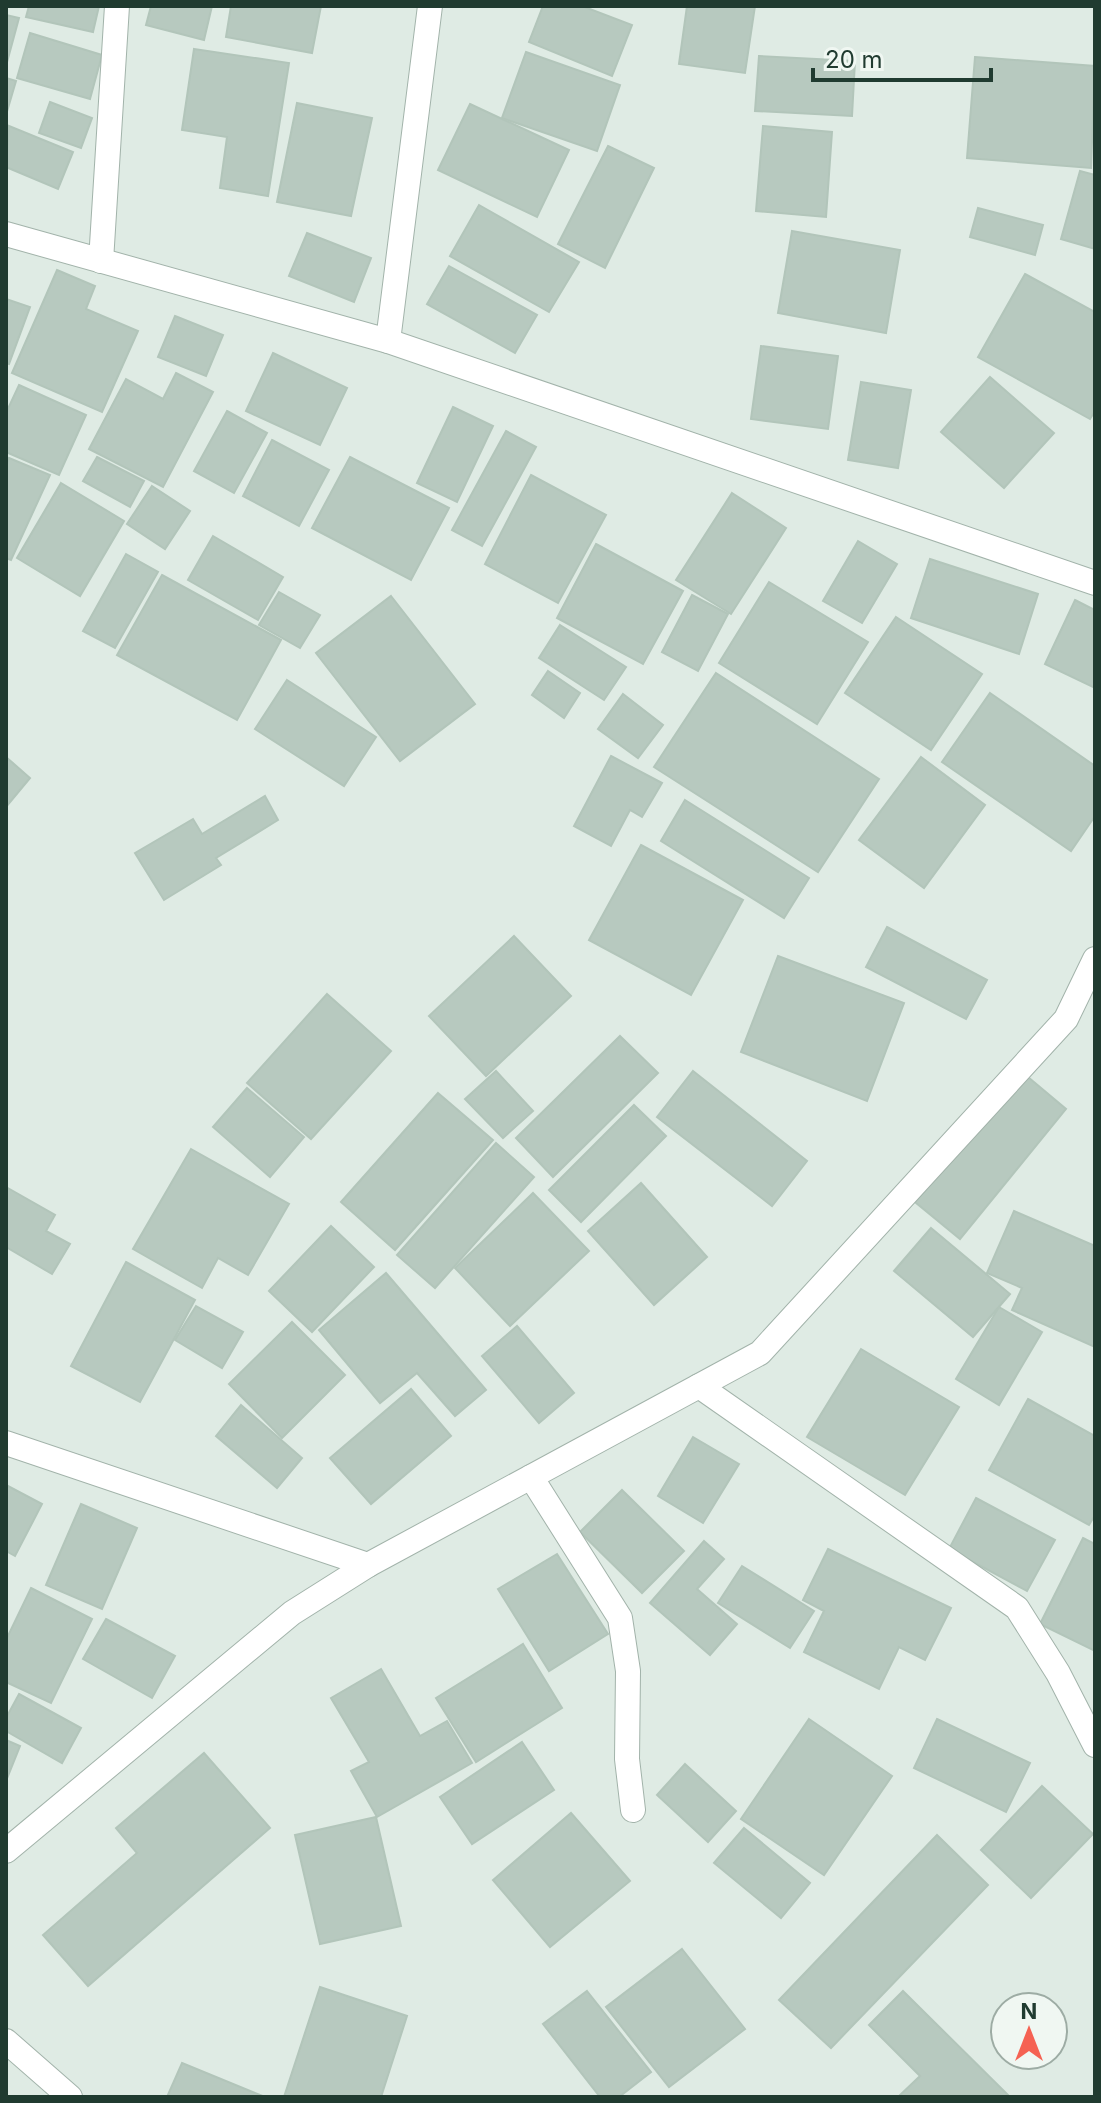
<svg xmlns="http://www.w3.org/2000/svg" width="1101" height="2103" font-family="Inter,sans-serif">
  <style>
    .building { fill: #b7c9bf; stroke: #b2c5ba; stroke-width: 2 }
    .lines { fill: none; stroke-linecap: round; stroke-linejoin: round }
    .service-casing { stroke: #a2b3aa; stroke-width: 26 }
    .minor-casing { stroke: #a2b3aa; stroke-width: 26 }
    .tertiary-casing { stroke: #a2b3aa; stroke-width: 26 }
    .service { stroke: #fff; stroke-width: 24 }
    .minor { stroke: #fff; stroke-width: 24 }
    .tertiary { stroke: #fff; stroke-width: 24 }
  </style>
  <rect width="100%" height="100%" fill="#dfebe4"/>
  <g class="building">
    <path d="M29,6H99L93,32L26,17Z"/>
    <path d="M151,6H212L204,40L146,25Z"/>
    <path d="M231,6H321L312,53L226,37Z"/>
    <path d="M543,6H582L632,25L612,76L529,42Z"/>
    <path d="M687,6H755L745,73L679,64Z"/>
    <path d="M6,15L19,18L6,66Z"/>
    <path d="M30,33L102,55L90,99L17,78Z"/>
    <path d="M194,49L289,63L268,196L220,188L227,137L182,130Z"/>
    <path d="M526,52L620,85L597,151L502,118Z"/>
    <path d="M759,56L855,61L852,116L755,111Z"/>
    <path d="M975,57L1095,66L1091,168L967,158Z"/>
    <path d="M6,78L16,81L6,115Z"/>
    <path d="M50,102L92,118L81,148L39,133Z"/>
    <path d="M297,103L372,118L351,216L277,202Z"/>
    <path d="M470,104L569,150L537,217L438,170Z"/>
    <path d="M9,126L73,152L58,189L6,167Z"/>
    <path d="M763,126L832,132L826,217L756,211Z"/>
    <path d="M608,146L654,168L605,268L558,244Z"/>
    <path d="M1080,171L1095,175V249L1061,239Z"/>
    <path d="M479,205L579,262L549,312L450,256Z"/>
    <path d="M978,208L1043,225L1035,255L970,237Z"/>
    <path d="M792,231L900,250L886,333L778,313Z"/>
    <path d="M307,233L371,258L354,302L289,276Z"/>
    <path d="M449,266L537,315L515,353L427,304Z"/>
    <path d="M57,270L95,286L86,309L138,331L102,412L12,373Z"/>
    <path d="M1025,274L1095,312V411L1090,419L978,357Z"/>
    <path d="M6,299L30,307L9,364L6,363Z"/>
    <path d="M175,316L223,335L206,376L158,357Z"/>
    <path d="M761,346L838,356L828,429L751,419Z"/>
    <path d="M273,353L347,388L320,445L246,411Z"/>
    <path d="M176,373L213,392L163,487L89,449L126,379L163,399Z"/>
    <path d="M990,377L1054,433L1004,488L941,432Z"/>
    <path d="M861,382L911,390L898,468L848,460Z"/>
    <path d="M19,385L86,415L59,475L6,452V413Z"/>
    <path d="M453,407L493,426L457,502L417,483Z"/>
    <path d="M227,411L267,433L234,493L194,471Z"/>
    <path d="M506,431L536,447L482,546L452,530Z"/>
    <path d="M272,440L329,470L299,526L243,496Z"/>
    <path d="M97,457L144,481L130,507L83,481Z"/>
    <path d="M350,457L449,508L411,580L312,528Z"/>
    <path d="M9,458L50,475L11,560L6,558V466Z"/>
    <path d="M531,475L606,515L558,603L485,564Z"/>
    <path d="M61,483L124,521L80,596L17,558Z"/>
    <path d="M152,486L190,511L165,549L127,524Z"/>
    <path d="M732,493L786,528L731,614L676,580Z"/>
    <path d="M213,536L283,577L258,620L188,580Z"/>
    <path d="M858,541L897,564L862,623L823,601Z"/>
    <path d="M596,544L683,591L643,664L557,618Z"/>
    <path d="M126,554L158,572L115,648L83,631Z"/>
    <path d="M930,559L1038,594L1019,654L911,618Z"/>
    <path d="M162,575L281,640L237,720L117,655Z"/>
    <path d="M769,582L868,642L817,724L719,663Z"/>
    <path d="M279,592L320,615L300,648L259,625Z"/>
    <path d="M692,595L728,614L698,671L662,652Z"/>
    <path d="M391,596L475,704L400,761L316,653Z"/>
    <path d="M1075,600L1095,610V688L1045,664Z"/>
    <path d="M896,617L982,674L931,750L845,693Z"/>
    <path d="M560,625L626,667L604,700L539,658Z"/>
    <path d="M548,671L580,693L564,718L532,695Z"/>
    <path d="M716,673L879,779L818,872L654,767Z"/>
    <path d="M287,680L376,737L344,786L255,729Z"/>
    <path d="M990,693L1095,766V816L1071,851L942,762Z"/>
    <path d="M623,694L663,725L638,758L598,729Z"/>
    <path d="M611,756L662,783L642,817L630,810L611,846L574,826Z"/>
    <path d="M6,757L30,778L6,807Z"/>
    <path d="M921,757L985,805L924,888L859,840Z"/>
    <path d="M265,796L278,820L216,858L221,865L164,900L135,853L193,819L202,834Z"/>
    <path d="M685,800L809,878L784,918L661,841Z"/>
    <path d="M641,845L743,900L691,995L589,940Z"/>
    <path d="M887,927L987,980L966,1019L866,967Z"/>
    <path d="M514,936L571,996L486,1076L429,1016Z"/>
    <path d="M778,956L904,1003L867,1101L741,1052Z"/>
    <path d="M327,994L391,1051L311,1139L247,1083Z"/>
    <path d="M620,1036L658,1073L553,1177L516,1138Z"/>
    <path d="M496,1071L533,1111L503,1138L465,1099Z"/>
    <path d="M693,1071L807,1161L772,1206L657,1117Z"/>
    <path d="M1022,1072L1066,1109L960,1239L915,1202Z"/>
    <path d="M247,1088L304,1137L270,1177L213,1127Z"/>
    <path d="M438,1093L493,1140L395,1250L341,1202Z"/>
    <path d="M634,1105L666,1136L581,1222L549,1190Z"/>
    <path d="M496,1143L534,1177L435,1288L397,1255Z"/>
    <path d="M191,1149L289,1204L248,1275L218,1258L202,1288L133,1249Z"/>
    <path d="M641,1183L707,1257L654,1305L588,1231Z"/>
    <path d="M6,1187L55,1215L46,1231L70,1244L52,1274L6,1247Z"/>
    <path d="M533,1193L589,1251L510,1326L455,1268Z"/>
    <path d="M1014,1211L1095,1246V1347L1012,1310L1022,1288L987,1273Z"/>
    <path d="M331,1226L374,1267L312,1332L269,1291Z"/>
    <path d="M931,1228L1010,1294L973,1337L894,1271Z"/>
    <path d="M126,1262L195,1300L140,1402L71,1366Z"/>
    <path d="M386,1273L486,1390L455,1416L417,1373L380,1403L319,1330Z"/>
    <path d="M196,1306L243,1332L222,1368L175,1340Z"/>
    <path d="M999,1307L1042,1332L999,1405L956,1379Z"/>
    <path d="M292,1322L345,1375L282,1438L229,1384Z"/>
    <path d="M517,1326L574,1393L539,1423L482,1356Z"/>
    <path d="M861,1349L959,1407L905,1495L807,1437Z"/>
    <path d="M411,1389L451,1436L371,1504L330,1458Z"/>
    <path d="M1028,1399L1095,1436V1515L1089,1525L989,1470Z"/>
    <path d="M241,1405L302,1458L277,1488L216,1436Z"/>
    <path d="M693,1437L739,1464L703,1523L658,1496Z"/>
    <path d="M6,1485L42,1504L15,1556L6,1551Z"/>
    <path d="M622,1490L684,1551L642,1593L580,1532Z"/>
    <path d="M976,1498L1055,1540L1027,1591L949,1549Z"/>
    <path d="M81,1504L137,1528L102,1609L46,1585Z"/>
    <path d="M1083,1538L1095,1544V1651L1040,1624Z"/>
    <path d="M704,1541L724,1559L697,1589L737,1624L710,1655L650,1603Z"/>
    <path d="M828,1549L951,1608L925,1660L899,1647L879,1689L804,1652L824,1611L803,1600Z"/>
    <path d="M557,1554L608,1634L549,1671L498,1589Z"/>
    <path d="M742,1566L814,1611L790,1648L718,1603Z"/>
    <path d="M31,1588L92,1619L51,1703L6,1682V1640Z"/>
    <path d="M106,1619L175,1656L152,1698L83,1659Z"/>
    <path d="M523,1644L562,1708L476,1762L436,1698Z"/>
    <path d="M381,1669L420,1736L447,1721L472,1763L377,1817L351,1771L369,1762L331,1698Z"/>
    <path d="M19,1694L81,1728L62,1763L6,1731V1718Z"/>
    <path d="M809,1719L892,1776L824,1875L741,1819Z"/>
    <path d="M937,1719L1030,1763L1006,1812L914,1768Z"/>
    <path d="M6,1740L20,1746L6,1781Z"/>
    <path d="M522,1742L554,1790L472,1844L440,1797Z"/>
    <path d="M204,1753L270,1828L88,1986L43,1935L137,1853L116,1828Z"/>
    <path d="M685,1764L736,1811L708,1842L657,1795Z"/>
    <path d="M1042,1786L1093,1834L1031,1898L981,1850Z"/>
    <path d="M571,1813L630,1881L550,1947L493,1880Z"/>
    <path d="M376,1817L401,1926L320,1944L295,1835Z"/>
    <path d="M744,1828L810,1883L781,1918L714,1863Z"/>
    <path d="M937,1835L988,1885L831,2048L779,2000Z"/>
    <path d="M682,1949L745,2029L669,2087L606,2007Z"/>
    <path d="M320,1987L407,2016L381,2097H284Z"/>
    <path d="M587,1991L651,2072L619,2097H600L543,2024Z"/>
    <path d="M903,1991L1010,2097H898L920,2076L869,2025Z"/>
    <path d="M182,2063L265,2097H167Z"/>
  </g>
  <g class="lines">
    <g class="service-casing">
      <path id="service" d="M101,261L117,6"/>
    </g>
    <g class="minor-casing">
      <g id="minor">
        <path d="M6,234L388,341L1095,583"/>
        <path d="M388,341L430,6"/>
        <path d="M699,1386L1017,1608L1058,1673L1095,1745"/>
        <path d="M6,1443L368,1565"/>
        <path d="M531,1477L620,1618L628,1671L627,1759L633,1810"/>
        <path d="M6,2041L70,2097"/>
      </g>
    </g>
    <g class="tertiary-casing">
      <path id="tertiary" d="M6,1851L292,1613L368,1565L760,1353L1066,1019L1095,959"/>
    </g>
    <use href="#service" class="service"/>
    <use href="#minor" class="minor"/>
    <use href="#tertiary" class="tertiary"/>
  </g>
  <rect width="1101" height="2103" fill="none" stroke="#203b30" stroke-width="16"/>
  <g transform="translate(1029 2031)"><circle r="38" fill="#f0f7f2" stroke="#9daca4" stroke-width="2"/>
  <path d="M0-6L14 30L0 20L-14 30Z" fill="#f56253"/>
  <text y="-12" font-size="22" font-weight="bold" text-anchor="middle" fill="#203b30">N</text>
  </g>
  <path d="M813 68v12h178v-12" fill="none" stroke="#203b30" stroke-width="4"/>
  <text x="825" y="68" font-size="24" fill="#203b30" stroke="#f0f7f2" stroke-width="6" paint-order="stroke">20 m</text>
</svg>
